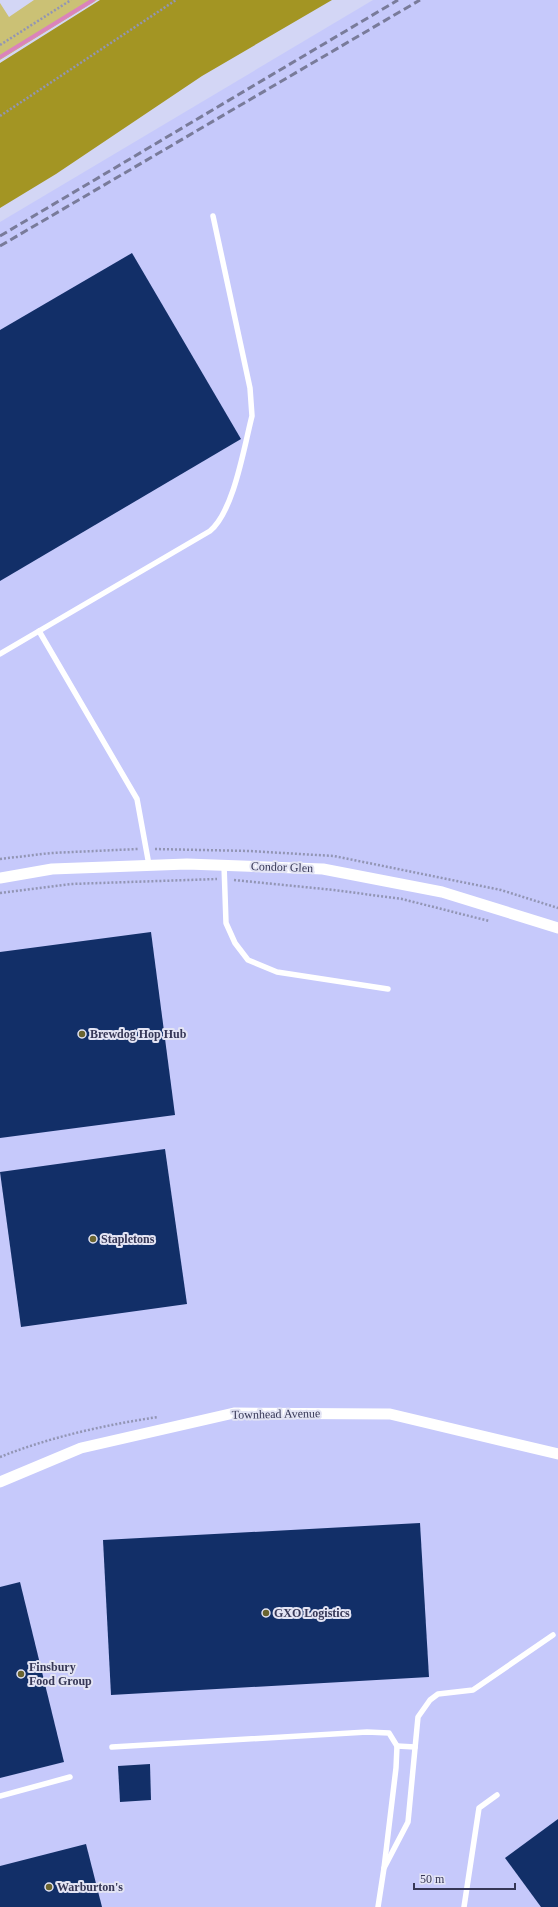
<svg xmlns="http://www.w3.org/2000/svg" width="558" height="1907" font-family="Georgia,serif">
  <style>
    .built { fill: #c6c9fb }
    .green { fill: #cbc175 }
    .forest { fill: #a39523 }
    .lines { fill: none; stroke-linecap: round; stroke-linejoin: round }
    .stream { stroke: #db83bb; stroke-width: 4 }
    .building { fill: #122f68 }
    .path { stroke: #9295b4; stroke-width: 2.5; stroke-dasharray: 2 2; stroke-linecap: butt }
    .service { stroke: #fff; stroke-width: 5.5 }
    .minor { stroke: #fff; stroke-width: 11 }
    .rail { stroke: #797b9a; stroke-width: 3; stroke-dasharray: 8 4; stroke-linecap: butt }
    .poi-dot { fill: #6a6430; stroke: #e3e4f4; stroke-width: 1.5 }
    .labels { text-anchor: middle; stroke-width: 4; stroke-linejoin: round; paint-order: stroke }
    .street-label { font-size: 12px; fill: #363756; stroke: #e3e4f4 }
    .poi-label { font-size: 12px; font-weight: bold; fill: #363756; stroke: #e3e4f4; text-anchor: start }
  </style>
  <rect width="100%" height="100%" fill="#d3d6f5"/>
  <path class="built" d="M373,0H558V1907H0V222Z"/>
  <path class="green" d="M34,0H97L0,60V3L9,17Z"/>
  <path class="forest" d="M100,0H332L202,76L56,174L0,208V63Z"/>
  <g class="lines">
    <path class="stream" d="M0,57L93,0"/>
  </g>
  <g class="building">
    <path d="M132,253L241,439L0,581V330Z"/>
    <path d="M151,932L175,1115L0,1138V952Z"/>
    <path d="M165,1149L187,1304L21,1327L0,1172Z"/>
    <path d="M420,1523L429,1677L111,1695L103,1540Z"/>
    <path d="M20,1582L64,1762L0,1778V1587Z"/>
    <path d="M150,1764L151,1800L120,1802L118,1766Z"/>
    <path d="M558,1819V1907H541L505,1858Z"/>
    <path d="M86,1844L102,1907H0V1866Z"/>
  </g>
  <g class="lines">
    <g class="path">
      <path d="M0,45L71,0"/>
      <path d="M0,116L176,0"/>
      <path d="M155,849L249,851L334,856L501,890L558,908"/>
      <path d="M0,859L51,853L138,849"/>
      <path d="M234,880L334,890L402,899L489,921"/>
      <path d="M0,893L71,884L217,879"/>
      <path d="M0,1457C50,1437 105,1425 158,1417"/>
    </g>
    <g class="service">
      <path d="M39,631L210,531C234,511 244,447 252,416L250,388L213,216"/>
      <path d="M0,654L39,631L137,799L149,865"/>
      <path d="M224,865L226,923L235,943L248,960L277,972L388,989"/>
      <path d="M397,1746L415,1747"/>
      <path d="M112,1747L367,1732L389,1733L397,1746L396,1768L384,1868"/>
      <path d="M0,1796L70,1777"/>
      <path d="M378,1907L384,1868L408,1822L418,1717L430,1700L438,1694L473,1690L553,1635"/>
      <path d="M464,1907L479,1808L497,1795"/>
    </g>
    <g class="minor">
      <path d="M0,878L52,869L187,864L323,869L442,892L558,928"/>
      <path d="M0,1482L81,1448L234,1413L390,1414L558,1454"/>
    </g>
    <g class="rail">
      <path d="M0,236L398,0"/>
      <path d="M0,246L420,0"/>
    </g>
  </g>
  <g class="poi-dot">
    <circle cx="82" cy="1034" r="4"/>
    <circle cx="93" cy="1239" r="4"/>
    <circle cx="266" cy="1613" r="4"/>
    <circle cx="21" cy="1674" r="4"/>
    <circle cx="49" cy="1887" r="4"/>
  </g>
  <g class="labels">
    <g class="street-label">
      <text transform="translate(282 867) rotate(2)" y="4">Condor Glen</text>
      <text transform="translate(276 1414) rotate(-1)" y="4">Townhead Avenue</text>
    </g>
    <g class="poi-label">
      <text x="90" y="1038">Brewdog Hop Hub</text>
      <text x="101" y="1243">Stapletons</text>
      <text x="274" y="1617">GXO Logistics</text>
      <text x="29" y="1671">Finsbury<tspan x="29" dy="14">Food Group</tspan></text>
      <text x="57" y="1891">Warburton's</text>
    </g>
  </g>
  <path d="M414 1883v6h101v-6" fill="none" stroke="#363756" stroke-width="2"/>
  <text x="420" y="1883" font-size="12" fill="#363756" stroke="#e3e4f4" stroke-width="3" paint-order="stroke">50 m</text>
</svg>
